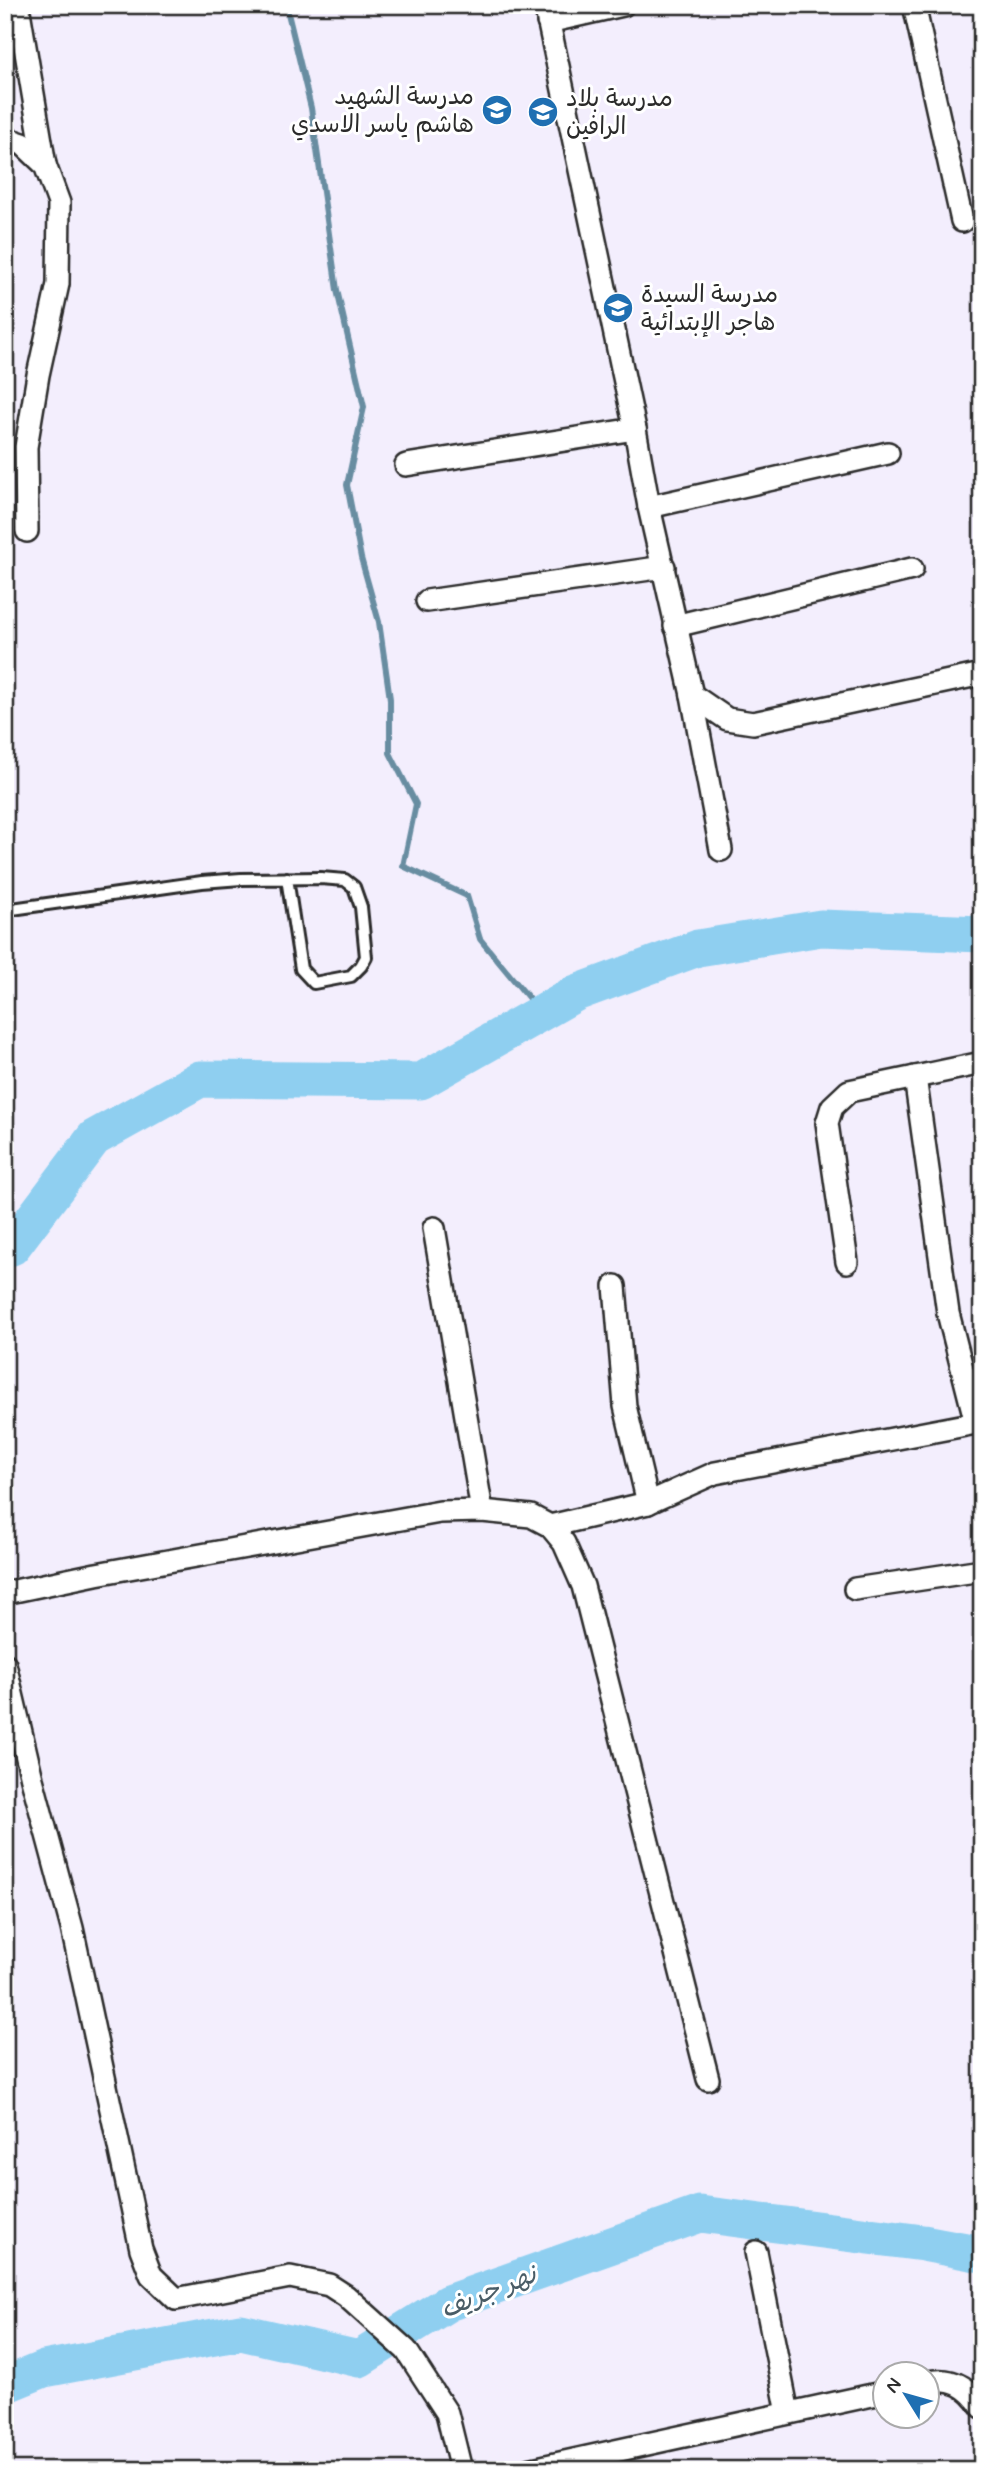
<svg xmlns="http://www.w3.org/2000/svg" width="987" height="2475" font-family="Mynerve,'Playpen Sans Arabic',sans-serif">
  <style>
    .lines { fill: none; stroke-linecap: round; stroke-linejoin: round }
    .stream { stroke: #678da1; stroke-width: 6 }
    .river { stroke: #8fcff0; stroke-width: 37 }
    .service-casing { stroke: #2b2b2b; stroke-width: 16 }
    .minor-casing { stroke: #2b2b2b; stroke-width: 26 }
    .service { stroke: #fff; stroke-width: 10 }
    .minor { stroke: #fff; stroke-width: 21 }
    .labels { text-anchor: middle; stroke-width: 6; stroke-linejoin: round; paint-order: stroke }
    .poi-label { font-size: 24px; fill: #2b2b2b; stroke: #fff; text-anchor: start }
    .water-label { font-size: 26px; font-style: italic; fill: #495c66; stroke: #fff }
  </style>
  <rect width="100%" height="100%" fill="#f3eefd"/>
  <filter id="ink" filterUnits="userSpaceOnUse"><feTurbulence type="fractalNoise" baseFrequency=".0143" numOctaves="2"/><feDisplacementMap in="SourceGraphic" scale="14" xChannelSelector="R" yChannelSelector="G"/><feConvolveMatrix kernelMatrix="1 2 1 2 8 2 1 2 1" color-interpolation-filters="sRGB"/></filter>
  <g filter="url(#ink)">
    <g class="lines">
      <path class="stream" d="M286,5L311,108L337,290L364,407L347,485L361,558L379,622L390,699V753L416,804L403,866L467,896L480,939L541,1013"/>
      <g class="river">
        <path d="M5,1249L12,1247L94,1138L200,1079L421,1081L576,993L698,948L821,928L982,934"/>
        <path d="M5,2385L44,2369L241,2332L359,2359L448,2303L700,2214L923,2243L982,2254"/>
      </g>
      <g class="service-casing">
        <path id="service" d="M5,910L202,882L241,879L321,878L345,880L354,887L361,907L366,957L361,966L351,976L314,983L301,969L287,878"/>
      </g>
      <g class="minor-casing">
        <g id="minor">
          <path d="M18,5L45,165"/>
          <path d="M545,5L635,429L649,507L692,695L721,850"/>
          <path d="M914,5L962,221"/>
          <path d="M548,22L623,5"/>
          <path d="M5,138L23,144L45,165L59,203L58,284L38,375L26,447L27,531"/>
          <path d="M406,465L635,429"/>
          <path d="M649,507L888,453"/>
          <path d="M427,601L664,567"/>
          <path d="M675,626L912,569"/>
          <path d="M692,695L727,719L753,723L982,674"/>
          <path d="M915,1077L948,1313L976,1423"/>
          <path d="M434,1228L482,1511"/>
          <path d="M847,1262L827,1123L832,1107L849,1091L982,1063"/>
          <path d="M615,1286L625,1406L648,1503"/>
          <path d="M550,1526L648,1503L715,1473L976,1423L982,1420"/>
          <path d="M855,1589L982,1570"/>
          <path d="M5,1593L96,1574L440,1512L482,1511L531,1516L550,1526L564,1543L583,1586L708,2079"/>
          <path d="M5,1664L32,1779L72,1928L141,2249L151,2275L176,2299L290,2277L329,2285L346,2296L406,2350L447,2413L461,2470"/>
          <path d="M756,2252L788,2413"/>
          <path d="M928,2382C952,2377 968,2386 982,2407"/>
          <path d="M528,2470L886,2392"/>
        </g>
      </g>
      <use href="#service" class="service"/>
      <use href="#minor" class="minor"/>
    </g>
  </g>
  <defs>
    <g id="school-disc" transform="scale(1.575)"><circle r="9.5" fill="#1f6fb2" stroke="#fff"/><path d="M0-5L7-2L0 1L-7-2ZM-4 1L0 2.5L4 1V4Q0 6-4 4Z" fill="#fff"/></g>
  </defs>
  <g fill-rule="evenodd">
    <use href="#school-disc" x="497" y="110"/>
    <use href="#school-disc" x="543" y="112"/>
    <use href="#school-disc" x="618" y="308"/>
  </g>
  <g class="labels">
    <g class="poi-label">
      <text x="474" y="104" text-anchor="end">مدرسة الشهيد<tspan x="474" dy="28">هاشم ياسر الاسدي</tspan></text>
      <text x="566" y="106">مدرسة بلاد<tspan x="566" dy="28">الرافين</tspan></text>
      <text x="641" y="302">مدرسة السيدة<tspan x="641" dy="28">هاجر الإبتدائية</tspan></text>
    </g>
    <g class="water-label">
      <text transform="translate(488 2291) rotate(-22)" y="9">نهر جريف</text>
    </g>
  </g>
  <rect width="987" height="2475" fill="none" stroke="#fff" stroke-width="28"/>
  <rect x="14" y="14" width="959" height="2447" fill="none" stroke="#2b2b2b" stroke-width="2.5" filter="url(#ink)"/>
  <g transform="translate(906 2395) rotate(307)"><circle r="33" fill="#ffffff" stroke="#aaaaaa" stroke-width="2"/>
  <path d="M0-5L12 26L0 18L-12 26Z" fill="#1f6fb2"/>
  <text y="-10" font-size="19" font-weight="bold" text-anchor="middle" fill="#2b2b2b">N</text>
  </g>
</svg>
